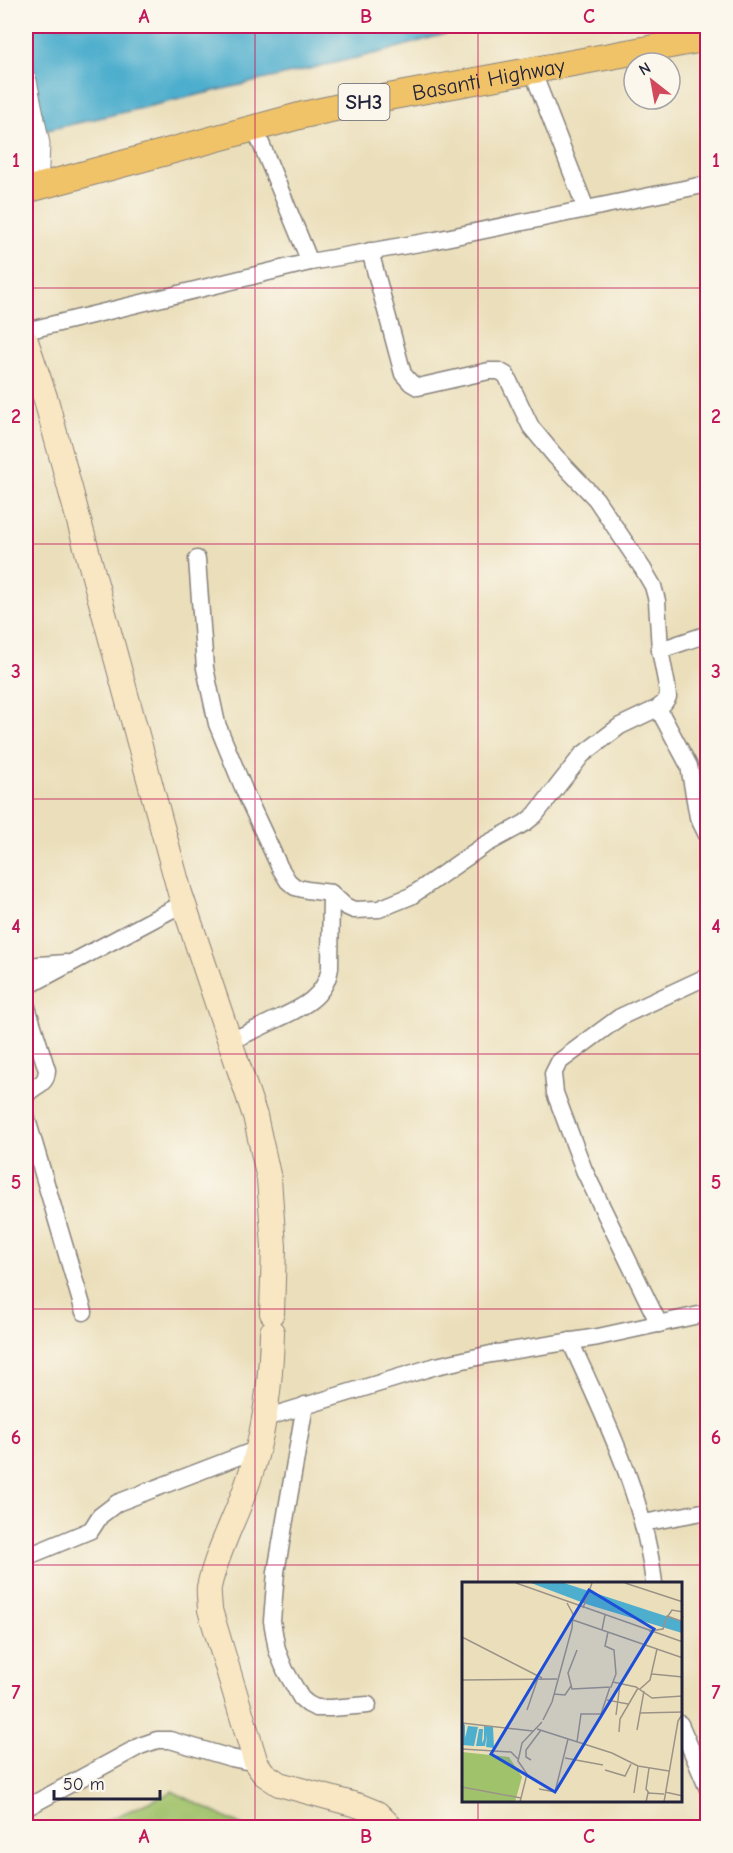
<svg xmlns="http://www.w3.org/2000/svg" width="733" height="1853" font-family="'Comic Neue',sans-serif">
  <style>
    .green { fill: #a0c26b; stroke: #617253; stroke-width: 1.5 }
    .water { fill: #4eaecd; stroke: #386884; stroke-width: 1.5 }
    .lines { fill: none; stroke-linecap: round; stroke-linejoin: round }
    .minor-casing { stroke: #86807b; stroke-width: 19 }
    .tertiary-casing { stroke: #86807b; stroke-width: 23 }
    .secondary-casing { stroke: #86807b; stroke-width: 26 }
    .primary-casing { stroke: #86807b; stroke-width: 28 }
    .minor { stroke: #fff; stroke-width: 16 }
    .tertiary { stroke: #fff; stroke-width: 21 }
    .secondary { stroke: #f9e7c3; stroke-width: 24 }
    .primary { stroke: #f1c369; stroke-width: 26 }
    .grid { fill: none; stroke: #c2185b; stroke-width: 1.5; stroke-opacity: 0.55 }
    .labels { text-anchor: middle; stroke-width: 5; stroke-linejoin: round; paint-order: stroke }
    .shield { fill: #fbf7ec; stroke: #636270; stroke-width: 1.5 }
    .shield-label { font-size: 21px; font-weight: bold; fill: #22223b }
    .street-label { font-size: 22px; fill: #22223b; stroke: #fbf7ec }
    .inset-road { fill: none; stroke: #9b9388; stroke-width: 1.5 }
    .view { fill: #1d4ed8; fill-opacity: 0.15; stroke: #1d4ed8; stroke-width: 3 }
    .inset-edge { fill: none; stroke: #22223b; stroke-width: 3 }
    .neatline { fill: none; stroke: #c2185b; stroke-width: 2 }
    .grid-label { font-size: 20px; text-anchor: middle; font-weight: bold; fill: #c2185b }
  </style>
  <rect width="100%" height="100%" fill="#fbf7ec"/>
  <filter id="ink" filterUnits="userSpaceOnUse"><feTurbulence type="fractalNoise" baseFrequency=".0167" numOctaves="2"/><feDisplacementMap in="SourceGraphic" scale="12" xChannelSelector="R" yChannelSelector="G"/><feConvolveMatrix kernelMatrix="1 2 1 2 8 2 1 2 1" color-interpolation-filters="sRGB"/></filter>
  <filter id="wash" filterUnits="userSpaceOnUse"><feTurbulence type="fractalNoise" baseFrequency=".008" numOctaves="4" result="noise"/><feDisplacementMap in="SourceGraphic" scale="24" xChannelSelector="R" yChannelSelector="G"/><feGaussianBlur stdDeviation="1.35" result="paint"/><feColorMatrix in="noise" values="0 0 0 0 0 0 0 0 0 0 0 0 0 0 0 0 0 1.4 0 .05"/><feComposite in="paint" operator="in"/></filter>
  <g filter="url(#wash)">
    <rect width="100%" height="100%" fill="#ebdfbb"/>
    <path class="green" d="M172,1791L244,1827H92L172,1792Z"/>
    <path class="water" d="M26,26H472L386,51L26,135Z"/>
  </g>
  <g filter="url(#ink)">
    <g class="lines">
      <g class="minor-casing">
        <g id="minor">
          <path d="M532,70L586,209"/>
          <path d="M310,262L431,241L708,184"/>
          <path d="M26,331L310,262L255,129"/>
          <path d="M197,559L205,668L217,724L247,797L280,868L288,881L295,887L307,890L331,893L345,906L354,910L379,909L411,896L483,846L525,823L535,815L582,755L620,726L658,708L664,703L668,697L667,686L660,650L657,601L653,586L643,569L596,499L555,456L531,427L506,375L499,371H489L418,387L411,383L403,374L370,251"/>
          <path d="M660,650L708,634"/>
          <path d="M658,708L689,766L698,817L708,837"/>
          <path d="M26,966L66,963"/>
          <path d="M26,987L184,903"/>
          <path d="M26,1004L47,1070C46,1088 34,1083 26,1096"/>
          <path d="M230,1041C244,1035 259,1028 273,1021C299,1009 325,999 330,968L331,893"/>
          <path d="M26,1116L84,1312"/>
          <path d="M659,1324L584,1170L555,1093L553,1074L559,1062L620,1017L708,976"/>
          <path d="M570,1341C606,1419 644,1497 654,1583"/>
          <path d="M305,1405L276,1572L272,1621L277,1650L285,1670L301,1698L308,1704L316,1708H331L368,1705"/>
          <path d="M265,1418L436,1366L491,1354L598,1337L708,1313"/>
          <path d="M643,1523L708,1511"/>
          <path d="M26,1557L91,1530L100,1516L117,1503L258,1449"/>
          <path d="M680,1724L708,1789"/>
          <path d="M26,1808L140,1746L157,1740H170L231,1758L256,1763"/>
        </g>
      </g>
      <g class="tertiary-casing">
        <path id="tertiary" d="M26,81L39,144L37,187"/>
      </g>
      <g class="secondary-casing">
        <g id="secondary">
          <path d="M26,341L46,400L180,893L255,1116L269,1179L274,1247L272,1313"/>
          <path d="M272,1332C271,1384 265,1433 248,1482C236,1517 217,1551 209,1587C208,1594 210,1603 210,1610L256,1763L264,1774L279,1784L360,1806L377,1813L392,1828"/>
        </g>
      </g>
      <g class="primary-casing">
        <g id="primary">
          <path id="s1" d="M26,190L303,115L372,100L708,38"/>
        </g>
      </g>
      <use href="#minor" class="minor"/>
      <use href="#tertiary" class="tertiary"/>
      <use href="#secondary" class="secondary"/>
      <use href="#primary" class="primary"/>
    </g>
  </g>
  <path class="grid" d="M255,26V1828M478,26V1583M26,288H708M26,544H708M26,799H708M26,1054H708M26,1309H708M26,1565H708M478,1800V1828"/>
  <g class="labels">
    <rect class="shield" x="338.5" y="84" width="51" height="36" rx="4.5"/>
    <g class="shield-label">
      <text x="364" y="109">SH3</text>
    </g>
    <g class="street-label">
      <text dy="8" stroke="none"><textPath href="#s1" startOffset="476">Basanti Highway</textPath></text>
    </g>
  </g>
  <g transform="translate(462 1582)">
    <rect width="220" height="220" fill="#ebdfbb"/>
    <path d="M0,170L47,175L60,195L53,220H0Z" fill="#a0c26b"/>
    <path d="M69,1H102L216,38L220,39V51L127,23ZM0,141L3,143V156L6,144L16,145L12,164L0,163ZM22,144L31,145L32,166L24,165L25,152L23,164H14L17,147H21L20,161L22,157Z" fill="#4eaecd"/>
    <path class="inset-road" d="M54,1L221,60M163,1L221,20M121,26L130,1M206,34L210,28L221,30M111,38L140,48L143,33M140,48L221,76M187,49L201,47L205,34L219,39L221,34M0,55L80,96M115,68L106,91L110,107L149,105L154,92L152,68L143,64L146,50M190,92L221,95M0,98L95,97M151,100L174,105L190,116L221,114M178,107L188,98L195,67M92,112L103,113L109,104M145,118L166,122M65,128L76,96M178,131L221,130M154,133L158,102M81,138L90,120L110,46L111,32L105,21M0,141L71,149M75,147L150,171L176,184L207,189M175,148L182,109M157,150L158,137L176,106M115,160L119,132H139L148,105M0,167L49,170L56,177M103,176L141,183M69,178L64,175V168L79,148M187,186L184,207L187,211M143,188L163,194L169,182M0,205L59,216M77,207L93,210L106,157M203,210L221,214M172,211L176,184M58,220L65,192L56,179L60,161L80,140M184,220L186,211L202,212M202,220L216,139L221,131"/>
    <path class="view" d="M127,8L192,47L93,210L29,172Z"/>
    <rect width="220" height="220" class="inset-edge"/>
  </g>
  <rect width="733" height="1853" fill="none" stroke="#fbf7ec" stroke-width="66"/>
  <g transform="translate(652 81) rotate(329)"><circle r="28" fill="#fbf7ec" stroke="#a4a2a5" stroke-width="1.5"/>
  <path d="M0-4.5L10 22L0 15L-10 22Z" fill="#d1495b"/>
  <text y="-9" font-size="16" font-weight="bold" text-anchor="middle" fill="#22223b">N</text>
  </g>
  <path d="M54 1790v9h106v-9" fill="none" stroke="#22223b" stroke-width="3"/>
  <text x="63" y="1790" font-size="18" fill="#22223b" stroke="#fbf7ec" stroke-width="4.5" paint-order="stroke">50 m</text>
  <rect x="33" y="33" width="667" height="1787" class="neatline"/>
  <g class="grid-label">
    <text x="144" y="23">A</text>
    <text x="366" y="23">B</text>
    <text x="589" y="23">C</text>
    <text x="16" y="167">1</text>
    <text x="716" y="167">1</text>
    <text x="16" y="423">2</text>
    <text x="716" y="423">2</text>
    <text x="16" y="678">3</text>
    <text x="716" y="678">3</text>
    <text x="16" y="933">4</text>
    <text x="716" y="933">4</text>
    <text x="16" y="1189">5</text>
    <text x="716" y="1189">5</text>
    <text x="16" y="1444">6</text>
    <text x="716" y="1444">6</text>
    <text x="16" y="1699">7</text>
    <text x="716" y="1699">7</text>
    <text x="144" y="1843">A</text>
    <text x="366" y="1843">B</text>
    <text x="589" y="1843">C</text>
  </g>
</svg>
